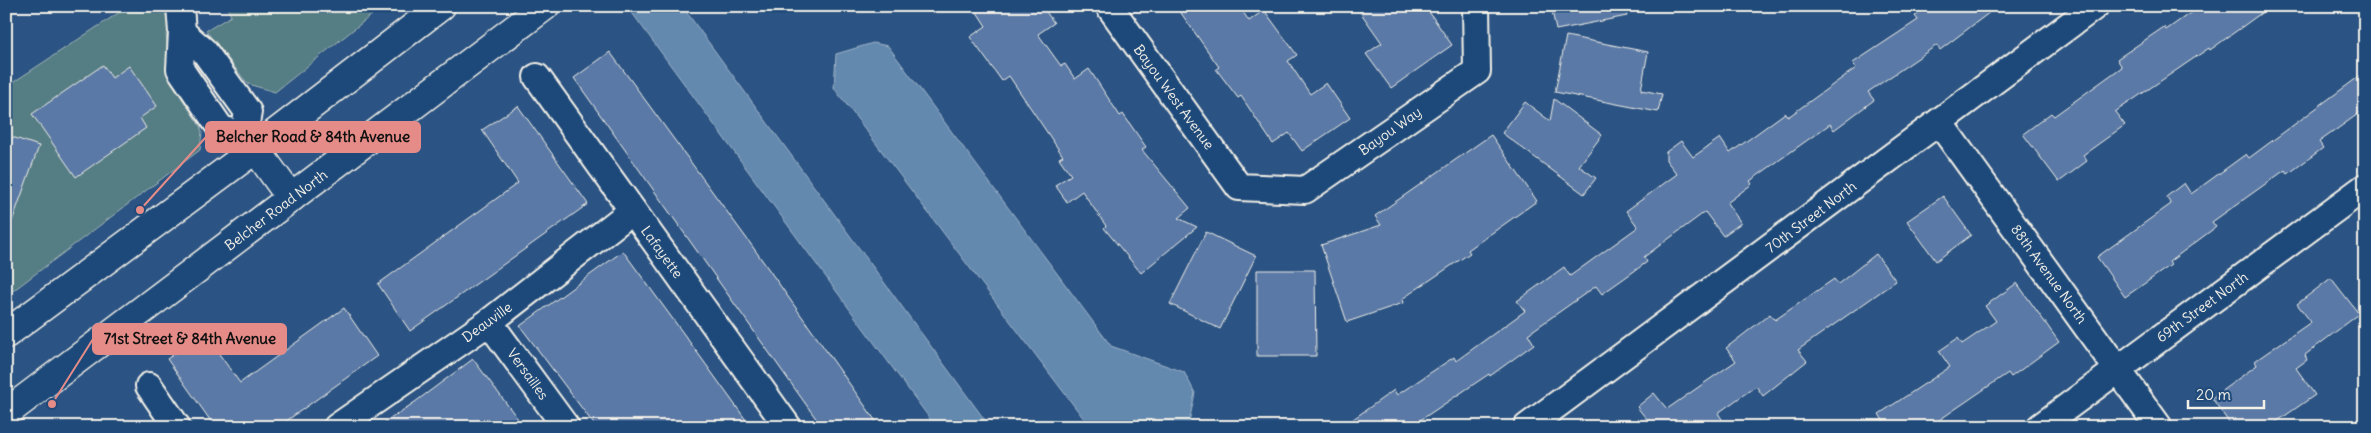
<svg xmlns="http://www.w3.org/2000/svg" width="2371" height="433" font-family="Delius,sans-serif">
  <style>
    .green { fill: #547d84; stroke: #a4b7b6 }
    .water { fill: #6489af; stroke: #9eb3c6 }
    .building { fill: #5a79a6; stroke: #f4f1e8 }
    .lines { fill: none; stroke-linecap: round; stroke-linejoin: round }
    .minor-casing { stroke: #f4f1e8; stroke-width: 30 }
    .major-casing { stroke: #f4f1e8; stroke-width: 31 }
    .minor { stroke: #1f4a7a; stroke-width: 26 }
    .major { stroke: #1f4a7a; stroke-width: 28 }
    .labels { text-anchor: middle; stroke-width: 4; stroke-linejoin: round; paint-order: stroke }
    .street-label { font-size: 14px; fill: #f4f1e8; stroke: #1f4a7a }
    .leader { fill: none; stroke: #e58c88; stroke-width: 2 }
    .callout-dot { fill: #e58c88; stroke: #1f4a7a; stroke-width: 2 }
    .callout { fill: #e58c88; stroke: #e58c88; stroke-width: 2 }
    .callout-label { font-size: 15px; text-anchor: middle; font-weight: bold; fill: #111 }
  </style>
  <rect width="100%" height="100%" fill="#2b5383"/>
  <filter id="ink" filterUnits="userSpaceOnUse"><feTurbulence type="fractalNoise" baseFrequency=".02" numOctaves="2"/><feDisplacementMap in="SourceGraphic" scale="10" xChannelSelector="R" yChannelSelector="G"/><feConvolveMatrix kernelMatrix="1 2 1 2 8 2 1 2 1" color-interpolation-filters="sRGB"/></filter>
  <g filter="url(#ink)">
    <g class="green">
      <path d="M129,6H166L169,31L166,34L172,83L200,126L202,132L200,150L6,296V87Z"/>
      <path d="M227,6H383L275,92L248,84L206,31L231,16Z"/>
    </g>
    <g class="water">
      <path d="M627,6H682L990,427H936Z"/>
      <path d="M873,43L888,46L1111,346L1184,372L1195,393L1188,427H1090L834,88L836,54Z"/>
    </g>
    <g class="building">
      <path d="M973,6H1042L1054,23L1038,34L1061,66L1065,64L1075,79L1089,69L1120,116L1123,114L1146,147L1142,150L1190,208L1178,218L1197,227L1141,273L1104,228L1106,226L1082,191L1067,202L1055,185L1071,175L1059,158L1063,156L1009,76L1002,81L970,37L986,26Z"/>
      <path d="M1176,6H1239L1249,21L1264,10L1297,55L1288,61L1310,94L1326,83L1350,118L1302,151L1289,133L1273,144L1241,96L1238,98L1216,69L1219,67Z"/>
      <path d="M1356,6H1425L1452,45L1391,88L1366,54L1382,43Z"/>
      <path d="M1551,6H1626L1627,16L1556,30Z"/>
      <path d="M1927,6H1998L1940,50L1937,45L1868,92L1874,100L1834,130L1830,124L1750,181L1752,184L1727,203L1741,223L1723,236L1705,212L1644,257L1647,262L1602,294L1596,286L1528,334L1534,344L1490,376L1489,374L1410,427H1342L1394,390L1397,395L1454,357L1456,361L1525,311L1517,301L1564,267L1570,276L1638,227L1626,211L1677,174L1666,160V152L1681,141L1693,157L1720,138L1730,153L1785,113L1788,117L1856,68L1853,63L1918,20L1915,16Z"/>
      <path d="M2200,6H2271L2210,50L2209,48L2115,112L2125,125L2083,155L2087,161L2059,182L2023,134L2051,113L2054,116L2122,67L2117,59L2164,27L2166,30Z"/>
      <path d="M1566,36L1648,52L1641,90L1662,94L1658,112L1555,92Z"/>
      <path d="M610,52L750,243L880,427H822L574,78Z"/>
      <path d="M103,65L112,78L129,66L157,106L140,118L146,128L76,177L32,114Z"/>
      <path d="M2365,72V109L2319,142L2323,148L2288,174L2285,170L2212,222L2216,227L2169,262L2171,265L2125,297L2097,257L2171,204L2166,197L2184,183L2191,194L2246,154L2249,158Z"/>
      <path d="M1554,99L1602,135L1579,166L1596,178L1584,194L1502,133L1525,102L1550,121Z"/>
      <path d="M518,106L588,204L410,331L378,284L518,183L482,130Z"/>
      <path d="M6,135L39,146L9,230L6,229Z"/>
      <path d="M1491,135L1537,201L1468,250L1470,253L1402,299L1403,303L1347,322L1321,245L1381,225L1375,216Z"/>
      <path d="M1943,196L1971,235L1936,261L1907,221Z"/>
      <path d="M1206,232L1256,256L1220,329L1170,304Z"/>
      <path d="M623,251L702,359L751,427H596L520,326Z"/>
      <path d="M1876,254L1896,281L1798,350L1807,361L1763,396L1756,386L1718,413L1727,427H1642L1649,422L1637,407L1654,393L1667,409L1736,361L1726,348L1770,314L1775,320L1834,279L1838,284Z"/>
      <path d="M1257,270H1315L1316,356H1257Z"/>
      <path d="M2331,278L2359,314L2305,355L2307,360L2296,368L2315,395L2269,427H2232L2212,398L2257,365L2255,361L2311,322L2297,304Z"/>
      <path d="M2017,283L2059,342L2011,377L2008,373L1929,427H1887L1879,414L1950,367L1939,351L1958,338L1962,344L1996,321L1985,306Z"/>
      <path d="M344,308L377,356L278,427H215L167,359L204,333L240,383Z"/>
      <path d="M473,359L524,427H378L415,402Z"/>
    </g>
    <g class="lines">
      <g class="minor-casing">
        <g id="minor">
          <path d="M180,6L182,32L180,69L221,129L244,135L255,148"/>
          <path d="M1109,6L1239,187L1305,190L1477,71L1476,6"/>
          <path d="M182,32L204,51L248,112L244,135"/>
          <path d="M537,77L788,427"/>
          <path d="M1939,122L2159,427"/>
          <path d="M489,322L566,427"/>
          <path d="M149,386L177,427"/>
          <path d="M337,427L489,322L632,211"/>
          <path d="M1527,427L2095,6"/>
          <path d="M2040,427L2365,187"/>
        </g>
      </g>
      <g class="major-casing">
        <g id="major">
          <path d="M255,148L291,198"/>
          <path d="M6,334L242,159L441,6"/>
          <path d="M6,413L545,6"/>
        </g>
      </g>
      <use href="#minor" class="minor"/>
      <use href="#major" class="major"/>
    </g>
  </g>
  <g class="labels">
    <g class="street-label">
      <text transform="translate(1174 97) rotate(54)" y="5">Bayou West Avenue</text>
      <text transform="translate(1390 131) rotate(-35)" y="5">Bayou Way</text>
      <text transform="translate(276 210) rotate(-37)" y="5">Belcher Road North</text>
      <text transform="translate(1811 217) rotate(-37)" y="5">70th Street North</text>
      <text transform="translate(662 252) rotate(54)" y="5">Lafayette</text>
      <text transform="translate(2049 274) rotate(54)" y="5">88th Avenue North</text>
      <text transform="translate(2202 307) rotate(-36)" y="5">69th Street North</text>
      <text transform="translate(487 322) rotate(-36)" y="5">Deauville</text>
      <text transform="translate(528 374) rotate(54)" y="5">Versailles</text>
    </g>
  </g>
  <path class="leader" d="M140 210L206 137M52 404L93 339"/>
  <g class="callout-dot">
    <circle cx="140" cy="210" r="5"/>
    <circle cx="52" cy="404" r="5"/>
  </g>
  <g class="callout">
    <rect x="206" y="122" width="214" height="30" rx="5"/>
    <rect x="93" y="324" width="193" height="30" rx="5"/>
  </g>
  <g class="callout-label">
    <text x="313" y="142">Belcher Road &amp; 84th Avenue</text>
    <text x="190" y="344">71st Street &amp; 84th Avenue</text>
  </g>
  <rect width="2371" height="433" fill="none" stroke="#1f4a7a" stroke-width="25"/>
  <rect x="12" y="12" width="2346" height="408" fill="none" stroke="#f4f1e8" stroke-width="2" filter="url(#ink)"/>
  <path d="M2188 400v8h76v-8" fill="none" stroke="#f4f1e8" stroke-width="2.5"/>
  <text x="2196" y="400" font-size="15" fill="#f4f1e8" stroke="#1f4a7a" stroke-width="4" paint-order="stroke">20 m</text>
</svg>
